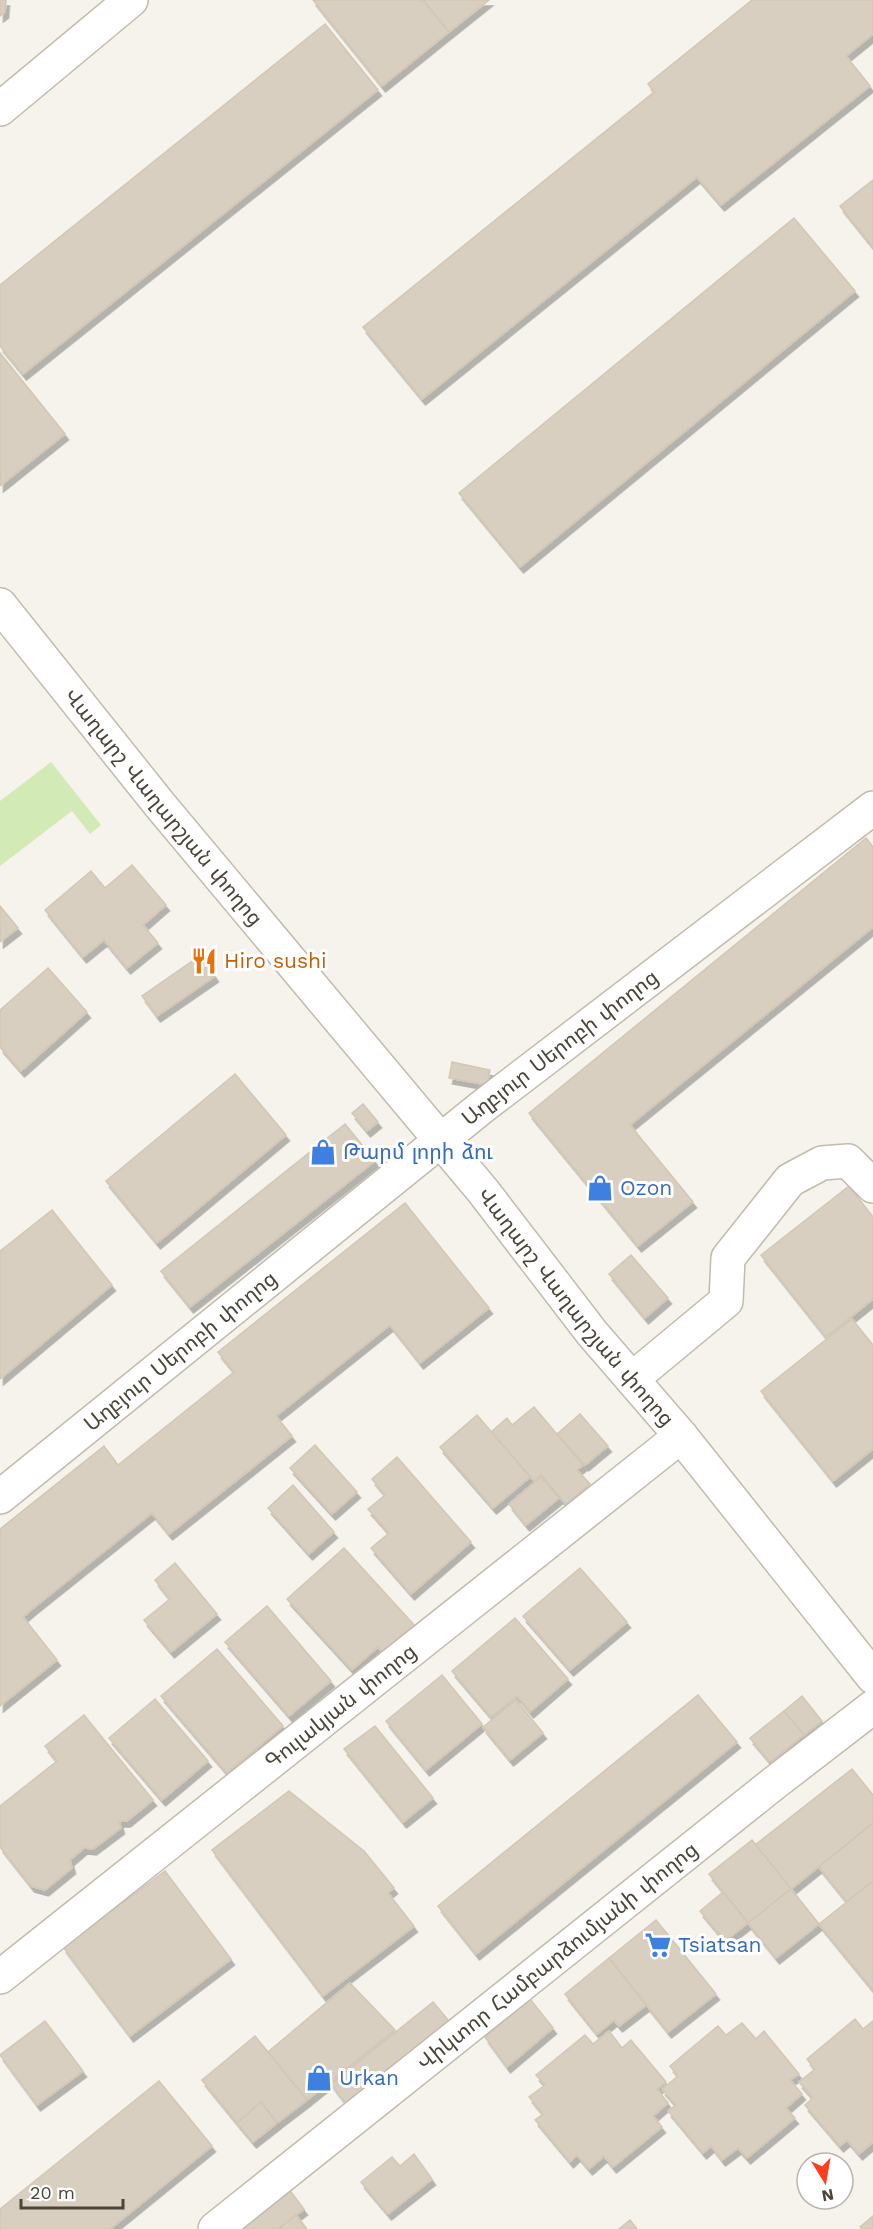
<svg xmlns="http://www.w3.org/2000/svg" width="873" height="2229" font-family="'Work Sans','Noto Sans Armenian',sans-serif">
  <style>
    .green { fill: #d2eab5 }
    .building { fill: #d8cfc1; stroke: #d3c7b4; stroke-width: 1.5; filter: url(#shadow) }
    .lines { fill: none; stroke-linecap: round; stroke-linejoin: round }
    .minor-casing { stroke: #c2bbae; stroke-width: 36 }
    .minor { stroke: #fff; stroke-width: 33 }
    .labels { text-anchor: middle; stroke-width: 6; stroke-linejoin: round; paint-order: stroke }
    .street-label { font-size: 21px; fill: #4b4439; stroke: #fff }
    .food-label { font-size: 21px; fill: #c56008; stroke: #fff; text-anchor: start }
    .shop-label { font-size: 21px; fill: #366cbe; stroke: #fff; text-anchor: start }
  </style>
  <defs>
    <filter id="shadow"><feDropShadow dx="3.5" dy="6" stdDeviation="0" flood-color="#0004"/></filter>
  </defs>
  <rect width="100%" height="100%" fill="#f6f3ec"/>
  <path class="green" d="M51,762L101,825L90,834L72,811L0,866V801Z"/>
  <g class="building">
    <path d="M0,0H6L5,12L0,16Z"/>
    <path d="M313,0H423L449,32L382,86Z"/>
    <path d="M423,0H489L449,32Z"/>
    <path d="M752,0H873V34L846,56L870,86L721,205L697,177L422,399L363,327L654,92L648,84Z"/>
    <path d="M325,24L378,90L23,374L0,346V285Z"/>
    <path d="M873,180V247L840,206Z"/>
    <path d="M794,218L855,291L520,567L459,493Z"/>
    <path d="M0,353L65,434L0,486Z"/>
    <path d="M866,838L873,847V927L630,1125L693,1202L638,1246L529,1113Z"/>
    <path d="M132,865L166,905L143,925L158,943L127,968L104,940L83,957L45,910L91,871L105,888Z"/>
    <path d="M0,906L18,928L0,942Z"/>
    <path d="M201,955L215,976L157,1016L142,996Z"/>
    <path d="M48,968L87,1012L21,1071L0,1047V1010Z"/>
    <path d="M452,1062L490,1070L487,1085L449,1078Z"/>
    <path d="M235,1074L286,1135L157,1243L106,1181Z"/>
    <path d="M363,1104L378,1122L367,1131L352,1113Z"/>
    <path d="M345,1124L375,1161L190,1307L161,1271Z"/>
    <path d="M849,1186L873,1217V1299L826,1337L761,1255Z"/>
    <path d="M405,1203L489,1308L420,1363L390,1325L276,1416L292,1436L169,1534L152,1513L31,1610L23,1617L57,1660L0,1706V1529L104,1446L118,1465L234,1372L218,1352Z"/>
    <path d="M52,1210L112,1285L0,1379V1251Z"/>
    <path d="M631,1255L668,1298L645,1318L609,1274Z"/>
    <path d="M852,1319L873,1345V1449L833,1481L761,1391Z"/>
    <path d="M534,1407L583,1465L577,1470L590,1484L566,1504L541,1475L534,1481L491,1432L507,1418L512,1425Z"/>
    <path d="M580,1414L608,1446L585,1465L557,1434Z"/>
    <path d="M477,1415L530,1477L493,1508L440,1447Z"/>
    <path d="M315,1445L357,1492L332,1514L290,1468Z"/>
    <path d="M397,1457L471,1542L411,1594L371,1548L389,1533L368,1509L385,1495L372,1479Z"/>
    <path d="M541,1477L559,1498L526,1525L509,1504Z"/>
    <path d="M293,1485L334,1532L309,1554L268,1508Z"/>
    <path d="M344,1548L416,1627L385,1655L378,1647L352,1670L287,1599Z"/>
    <path d="M175,1563L217,1614L171,1652L144,1620L170,1599L155,1580Z"/>
    <path d="M580,1568L627,1622L570,1670L523,1616Z"/>
    <path d="M267,1606L331,1681L289,1716L225,1642Z"/>
    <path d="M515,1618L568,1679L530,1712L517,1696L491,1717L452,1671Z"/>
    <path d="M217,1649L283,1726L227,1773L161,1696Z"/>
    <path d="M442,1675L482,1724L426,1770L386,1721Z"/>
    <path d="M698,1695L737,1742L476,1954L438,1906Z"/>
    <path d="M802,1696L822,1721L804,1735L784,1711Z"/>
    <path d="M155,1699L208,1761L162,1800L109,1738Z"/>
    <path d="M516,1700L543,1733L510,1760L483,1727Z"/>
    <path d="M784,1711L804,1735L770,1762L750,1738Z"/>
    <path d="M84,1715L153,1800L127,1821H119L121,1828L93,1849L84,1848L70,1860L72,1868L45,1890L31,1886L0,1847V1806L57,1761L45,1746Z"/>
    <path d="M375,1726L433,1798L403,1822L344,1749Z"/>
    <path d="M852,1769L873,1795V1823L791,1889L755,1845Z"/>
    <path d="M289,1791L364,1851L394,1888L388,1893L414,1926L323,1996L212,1850Z"/>
    <path d="M873,1823V1881L847,1902L819,1867Z"/>
    <path d="M752,1840L791,1889L748,1923L709,1874Z"/>
    <path d="M165,1871L231,1959L130,2036L63,1947Z"/>
    <path d="M873,1881V1990L819,1924Z"/>
    <path d="M791,1889L819,1924L776,1958L748,1923Z"/>
    <path d="M723,1892L748,1923L725,1941L700,1911Z"/>
    <path d="M656,1920L716,1994L668,2032L609,1958Z"/>
    <path d="M609,1958L646,2005L619,2026L614,2020L597,2034L565,1994Z"/>
    <path d="M350,1983L395,2030L307,2100L268,2052Z"/>
    <path d="M530,1999L553,2028L507,2067L485,2037Z"/>
    <path d="M433,2002L453,2026L350,2109L331,2084Z"/>
    <path d="M855,2019L863,2029L873,2021V2142L859,2154L847,2140L840,2146L805,2105L813,2098L799,2082L815,2069L807,2059Z"/>
    <path d="M45,2021L83,2071L37,2105L0,2055Z"/>
    <path d="M742,2023L756,2039L764,2031L799,2074L790,2080L802,2094L786,2108L795,2118L747,2158L738,2148L722,2160L711,2146L703,2153L668,2111L676,2105L662,2089L678,2076L670,2066L718,2026L726,2035Z"/>
    <path d="M609,2031L622,2048L631,2040L666,2082L657,2089L668,2103L653,2116L662,2127L613,2167L604,2156L589,2169L577,2155L570,2162L535,2120L543,2114L529,2097L545,2085L536,2075L585,2035L593,2044Z"/>
    <path d="M255,2036L307,2100L277,2123L261,2102L237,2123L202,2080Z"/>
    <path d="M159,2081L212,2146L110,2229H0V2209Z"/>
    <path d="M261,2102L277,2123L253,2142L237,2123Z"/>
    <path d="M414,2154L432,2179L388,2214L361,2182L392,2157L400,2166Z"/>
    <path d="M288,2188L304,2209L278,2229H241Z"/>
    <path d="M296,2215L307,2229H278Z"/>
    <path d="M873,2216V2229H862L860,2227Z"/>
    <path d="M630,2220L637,2229H619Z"/>
  </g>
  <g class="lines">
    <g class="minor-casing">
      <g id="minor">
        <path d="M0,109L131,0"/>
        <path id="s1" d="M0,605L160,805L483,1191L592,1333L681,1436L873,1677"/>
        <path d="M632,1379L726,1301L728,1258L790,1180L822,1163L848,1161L873,1186"/>
        <path id="s2" d="M0,1497L482,1107L873,808"/>
        <path id="s3" d="M0,1977L681,1436"/>
        <path id="s4" d="M215,2229L773,1784L873,1707"/>
      </g>
    </g>
    <use href="#minor" class="minor"/>
  </g>
  <defs>
    <g id="restaurant-bare" transform="scale(2.07)"><path d="M-5-6h1v4h1v-4h1v4h1v-4h1v5L-1.5 .5V6h-2V.5L-5-1ZM5-6V6H3V1.5H1.5Q1.5-4 5-6Z" fill="#e8710a" stroke="#fff" stroke-width="2.5" paint-order="stroke"/></g>
    <g id="shop-bare" transform="scale(2.07)"><path d="M-5-2.5h2.3a2.7 3.5 0 0 1 5.4 0H5L5.5 6h-11ZM-1.5-2.5h3a1.5 2.3 0 0 0-3 0Z" fill="#3f7fe0" stroke="#fff" stroke-width="2.5" paint-order="stroke"/></g>
    <g id="supermarket-bare" transform="scale(2.07)"><path d="M-6-5.5h2.5l.6 2H6L4.5 2H-2.5L-4.4-4H-6ZM-1.5 3.2a1.3 1.3 0 1 0 .1 0ZM3 3.2a1.3 1.3 0 1 0 .1 0Z" fill="#3f7fe0" stroke="#fff" stroke-width="2.5" paint-order="stroke"/></g>
  </defs>
  <g fill-rule="evenodd">
    <use href="#restaurant-bare" x="204" y="961"/>
    <use href="#shop-bare" x="323" y="1152"/>
    <use href="#shop-bare" x="600" y="1188"/>
    <use href="#supermarket-bare" x="658" y="1945"/>
    <use href="#shop-bare" x="319" y="2078"/>
  </g>
  <g class="labels">
    <g class="street-label">
      <text dy="7" stroke="none"><textPath href="#s1" startOffset="260">Վաղարշ Վաղարշյան փողոց</textPath></text>
      <text dy="7" stroke="none"><textPath href="#s2" startOffset="718">Աղբյուր Սերոբի փողոց</textPath></text>
      <text dy="7" stroke="none"><textPath href="#s1" startOffset="908">Վաղարշ Վաղարշյան փողոց</textPath></text>
      <text dy="7" stroke="none"><textPath href="#s2" startOffset="232">Աղբյուր Սերոբի փողոց</textPath></text>
      <text dy="7" stroke="none"><textPath href="#s3" startOffset="435">Գուլակյան փողոց</textPath></text>
      <text dy="7" stroke="none"><textPath href="#s4" startOffset="438">Վիկտոր Համբարձումյանի փողոց</textPath></text>
    </g>
    <g class="food-label">
      <text x="224" y="968">Hiro sushi</text>
    </g>
    <g class="shop-label">
      <text x="343" y="1159">Թարմ լորի ձու</text>
      <text x="620" y="1195">Ozon</text>
      <text x="678" y="1952">Tsiatsan</text>
      <text x="339" y="2085">Urkan</text>
    </g>
  </g>
  <g transform="translate(825 2181) rotate(169)"><circle r="28" fill="#ffffff" stroke="#b7b4b0" stroke-width="1.5"/>
  <path d="M0-4.5L10 22L0 15L-10 22Z" fill="#fc3f1d"/>
  <text y="-9" font-size="16" font-weight="bold" text-anchor="middle" fill="#4b4439">N</text>
  </g>
  <path d="M21 2199v9h102v-9" fill="none" stroke="#4b4439" stroke-width="3"/>
  <text x="30" y="2199" font-size="18" fill="#4b4439" stroke="#ffffff" stroke-width="4.5" paint-order="stroke">20 m</text>
</svg>
